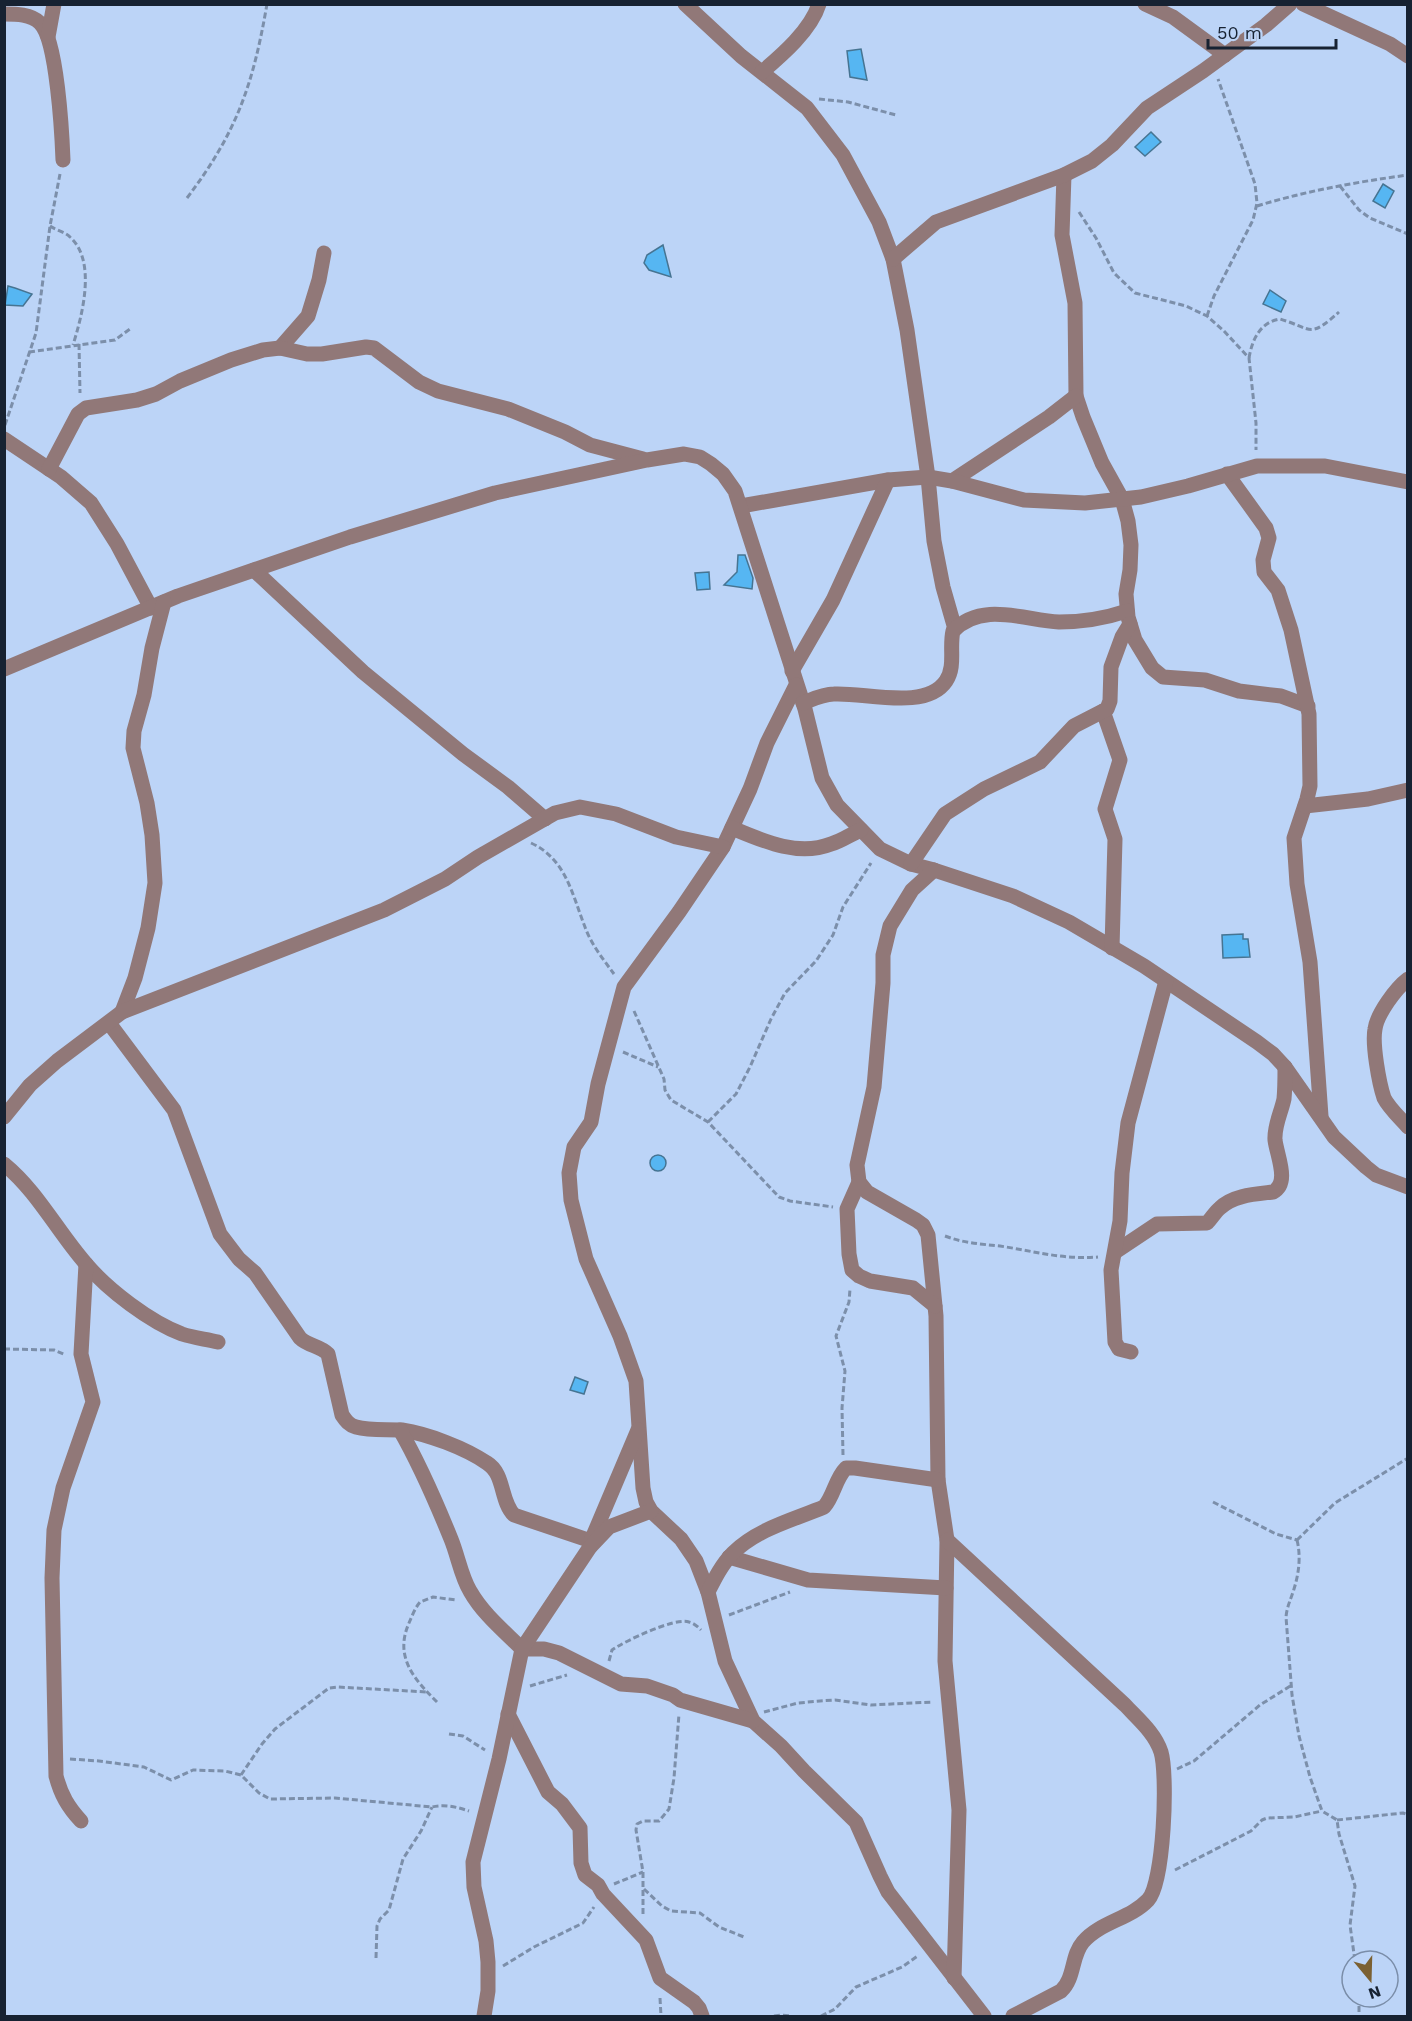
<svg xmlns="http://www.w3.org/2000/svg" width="1412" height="2021" font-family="'Work Sans',sans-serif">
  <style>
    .building { fill: #56b6f2; stroke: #467492; stroke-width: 1.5 }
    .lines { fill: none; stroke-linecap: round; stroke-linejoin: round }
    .path { stroke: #7c8faa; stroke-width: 3; stroke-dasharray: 6 3; stroke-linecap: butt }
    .minor { stroke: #917878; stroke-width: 15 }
  </style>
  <rect width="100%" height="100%" fill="#bcd4f7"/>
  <g class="building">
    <path d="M861,49L867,80L850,77L847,51Z"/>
    <path d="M1151,132L1161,142L1145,156L1135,147Z"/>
    <path d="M1383,184L1394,191L1385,208L1373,201Z"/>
    <path d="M663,245L671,277L649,270L644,263L647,255Z"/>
    <path d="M8,286L15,288L32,294L23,306L5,305Z"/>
    <path d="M1270,290L1286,301L1281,312L1263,304Z"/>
    <path d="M738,555H745L753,578L752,589L724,585L737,572Z"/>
    <path d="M709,572L710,589L697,590L695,573Z"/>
    <path d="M1243,934V939H1248L1250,957L1223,958L1222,935Z"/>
    <circle cx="658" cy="1163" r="8"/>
    <path d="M575,1377L588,1382L584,1394L570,1390Z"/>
  </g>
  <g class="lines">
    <g class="path">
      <path d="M819,99L848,102L896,115"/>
      <path d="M1340,186L1359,210L1370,218L1408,234"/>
      <path d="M187,198C237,132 253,85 267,4"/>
      <path d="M1257,206C1306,191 1356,182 1408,175"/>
      <path d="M1079,212L1096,238L1114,273L1135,293L1186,306L1207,316L1224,331L1249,358L1256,423V450"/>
      <path d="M50,226C56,230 65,232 70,237C97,261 82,316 73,345"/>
      <path d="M1207,316L1214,296L1253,220L1257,203L1255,184L1218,79"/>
      <path d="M79,344L80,393"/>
      <path d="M29,352L115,340L130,329"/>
      <path d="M1249,358C1252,340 1260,322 1280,319C1313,329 1309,339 1339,312"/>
      <path d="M5,425L36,333L50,226L60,174"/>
      <path d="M531,843C566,859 572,894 585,927C591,944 603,959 614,974"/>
      <path d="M634,1011L664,1079L665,1090L671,1100L708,1122L779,1197L790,1201L833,1207"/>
      <path d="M623,1052L658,1067"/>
      <path d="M708,1122L736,1094L750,1067L771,1019L785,993L816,961L833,935L843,907L871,863"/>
      <path d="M945,1236C963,1243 980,1244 1000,1246C1033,1251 1064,1260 1098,1257"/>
      <path d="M4,1349L54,1350L66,1355"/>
      <path d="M843,1455L842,1408L845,1371L836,1336L849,1302L850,1289"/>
      <path d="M1213,1502L1276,1534L1297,1540"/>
      <path d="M1297,1540C1301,1556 1299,1573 1294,1589C1291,1599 1287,1606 1286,1617L1292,1695L1299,1736L1310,1777L1322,1811L1337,1820L1339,1834L1355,1886L1350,1925L1355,1961"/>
      <path d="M1297,1540L1335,1503L1408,1458"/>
      <path d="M729,1615L790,1592"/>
      <path d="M609,1661L612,1650C625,1641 675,1617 689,1622C694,1623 698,1627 701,1630"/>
      <path d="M530,1686L567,1675"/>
      <path d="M437,1702C414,1679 394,1657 409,1623C412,1616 415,1608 420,1602L433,1597L456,1600"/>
      <path d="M764,1712L798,1703L820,1701L835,1700L871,1705L933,1702"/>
      <path d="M449,1734L463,1736L485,1750"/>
      <path d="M70,1759L99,1761L144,1767L171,1780L193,1770L225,1771L241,1775L259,1793L270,1799L335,1798L432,1807C445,1804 457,1807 469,1811"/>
      <path d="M1177,1769L1194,1761L1260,1705L1292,1685"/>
      <path d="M241,1775L262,1744L275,1729L329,1688L338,1687L427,1692"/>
      <path d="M1337,1820L1403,1813L1408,1815"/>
      <path d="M1175,1870L1251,1831L1262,1820L1267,1818L1294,1817L1322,1811"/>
      <path d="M614,1884L643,1872"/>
      <path d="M644,1889L662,1906L671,1911L700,1913L719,1927L744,1937"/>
      <path d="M643,1914V1872L636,1830L637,1824L643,1821H659L669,1809L674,1778L679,1714"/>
      <path d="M376,1958L377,1926L380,1919L389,1910L403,1859L421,1831L432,1807"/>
      <path d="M503,1966L534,1947L583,1923L594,1907"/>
      <path d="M1359,1997V2016"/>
      <path d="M660,1998L661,2016"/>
      <path d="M774,2016L781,2015L791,2016"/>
      <path d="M821,2016L835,2009L856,1987L902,1967L919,1955"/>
    </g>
    <g class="minor">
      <path d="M685,4L741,56L807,108L843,155L879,222L893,259L907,330L928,477L934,541L943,587L955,629"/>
      <path d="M1145,4L1173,17L1225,55"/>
      <path d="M1303,4L1390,44L1408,56"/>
      <path d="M4,14C16,14 31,14 40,23C57,39 62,134 63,160"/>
      <path d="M48,37L54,4"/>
      <path d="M762,72C782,55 811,30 819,4"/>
      <path d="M1064,175L1062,235L1075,303L1076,396L1083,417L1102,463L1122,499L1128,521L1131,545L1130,570L1126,594L1128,617L1135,640L1152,668L1163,677L1205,680L1239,691L1281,696L1308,706"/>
      <path d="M893,259L936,222L1064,175L1092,161L1112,145L1147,108L1203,71L1266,25L1290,4"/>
      <path d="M280,348L308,316L319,280L324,253"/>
      <path d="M4,439L61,477L91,503L117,544L151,608"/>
      <path d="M49,469L78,414L86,408L137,400L156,394L180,381L231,360L263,350L280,348L307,354H322L366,347L374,348L419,382L438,391L508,409L565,432L590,445L643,459"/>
      <path d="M1227,474L1266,528L1269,538L1263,560L1264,572L1278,590L1291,630L1309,714L1310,786L1307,799L1294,838L1297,884L1310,962L1321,1116"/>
      <path d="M952,481L1049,417L1076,396"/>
      <path d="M741,506L888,480L928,477L952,481L1024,500L1085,503L1141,497L1188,486L1257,466H1325L1408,482"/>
      <path d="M254,570L363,672L463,754L508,787L545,819"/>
      <path d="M4,669L178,596L350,537L495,493L647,460L684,454L700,457L711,464L723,474L735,491L805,709L822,778L837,805L880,849L911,864L934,870L1013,896L1069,922L1144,966L1257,1042L1273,1054L1285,1067L1334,1137L1366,1167L1376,1175L1408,1187"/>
      <path d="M792,671L833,600L888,480"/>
      <path d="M796,685L767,743L750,789L723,847L679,912L624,987L598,1084L591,1122L574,1147L569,1173L571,1200L586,1259L620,1336L636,1381L643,1488L646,1502L651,1511L681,1539L696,1561L708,1592L725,1661L753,1721L781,1746L804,1771L856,1822L880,1876L888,1892L984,2016"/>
      <path d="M803,703C813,699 823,694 834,694C864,692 926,711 946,681C956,666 949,648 953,631C982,601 1024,620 1059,622C1082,622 1106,618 1127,611"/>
      <path d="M1103,711L1120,760L1105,809L1115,839L1112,948"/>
      <path d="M1305,806L1368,799L1408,790"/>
      <path d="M732,828C763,841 798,857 831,844C842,841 851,834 861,830"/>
      <path d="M911,864L945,814L984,789L1040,762L1074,726L1107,709L1110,701L1111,667L1122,637L1130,624"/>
      <path d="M934,870L912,890L890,926L883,955V983L874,1087L857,1165L859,1182L867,1192L916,1220L923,1225L928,1235L936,1316L938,1480L947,1540L945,1661L959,1810L954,1978"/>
      <path d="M1408,979C1396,988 1377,1014 1375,1029C1372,1044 1379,1083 1384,1098C1389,1108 1400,1118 1408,1127"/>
      <path d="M122,1012L135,978L148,928L155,883L152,835L147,803L133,748L134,731L144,695L152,648L164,602"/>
      <path d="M109,1023L174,1110L220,1234L239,1259L255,1273L300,1338C308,1346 321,1346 328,1354L342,1415C346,1421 349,1425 356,1427C370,1431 387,1429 402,1430C428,1434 465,1448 487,1463C505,1474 500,1501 514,1515L591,1541L590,1547"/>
      <path d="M4,1117L30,1085L57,1061L122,1012L384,910L445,879L478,857L555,813L580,807L616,814L676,837L723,847"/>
      <path d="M4,1164C38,1192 57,1231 86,1264C108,1290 150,1322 182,1334C194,1338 206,1339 218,1342"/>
      <path d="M859,1182L847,1209L849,1254L852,1270L859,1276L870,1281L913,1288L935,1306"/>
      <path d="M1115,1252L1157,1224L1207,1223C1212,1218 1215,1212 1220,1208C1233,1195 1256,1194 1273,1192C1290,1183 1277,1156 1275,1140C1274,1126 1281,1113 1284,1099C1285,1089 1285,1077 1285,1067"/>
      <path d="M1131,1352L1119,1349L1115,1342L1111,1270L1120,1221L1122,1173L1128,1123L1166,981"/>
      <path d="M400,1430C420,1465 436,1502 451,1539C458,1556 461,1576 470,1591C483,1614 504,1631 522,1649H544L559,1653L621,1684L647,1686L673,1695L680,1700L753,1721"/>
      <path d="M947,1540L1125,1705C1138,1719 1155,1733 1161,1752C1168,1775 1164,1883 1148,1900C1130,1919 1100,1922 1083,1942C1071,1956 1075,1978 1061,1991L1013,2016"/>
      <path d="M591,1541L638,1430"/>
      <path d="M729,1557L808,1580L946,1588"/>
      <path d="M708,1592C715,1578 722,1564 733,1553C757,1529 793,1520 824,1507C834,1496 835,1479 846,1468H855L938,1480"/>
      <path d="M508,1714L548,1792L562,1804L580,1828L581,1863L585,1875L598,1885L603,1894L646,1940L660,1978L694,2002L699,2008L702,2016"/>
      <path d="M81,1821C68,1807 61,1795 56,1776L52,1578L54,1530L63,1488L93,1402L81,1354L86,1264"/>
      <path d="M484,2016L488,1991V1962L486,1941L474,1887L473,1862L499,1759L522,1649L590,1547L609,1527L651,1511"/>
    </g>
  </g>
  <rect width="1412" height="2021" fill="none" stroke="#172232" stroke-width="12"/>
  <g transform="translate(1370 1979) rotate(161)"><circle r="28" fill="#bcd4f7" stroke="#7a8da8" stroke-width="1.5"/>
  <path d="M0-4.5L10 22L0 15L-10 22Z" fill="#7b6032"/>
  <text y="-9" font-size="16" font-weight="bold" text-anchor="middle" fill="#172232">N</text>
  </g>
  <path d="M1208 39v9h128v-9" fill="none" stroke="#172232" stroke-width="3"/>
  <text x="1217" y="39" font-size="18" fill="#172232" stroke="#bcd4f7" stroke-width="4.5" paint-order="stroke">50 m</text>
</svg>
